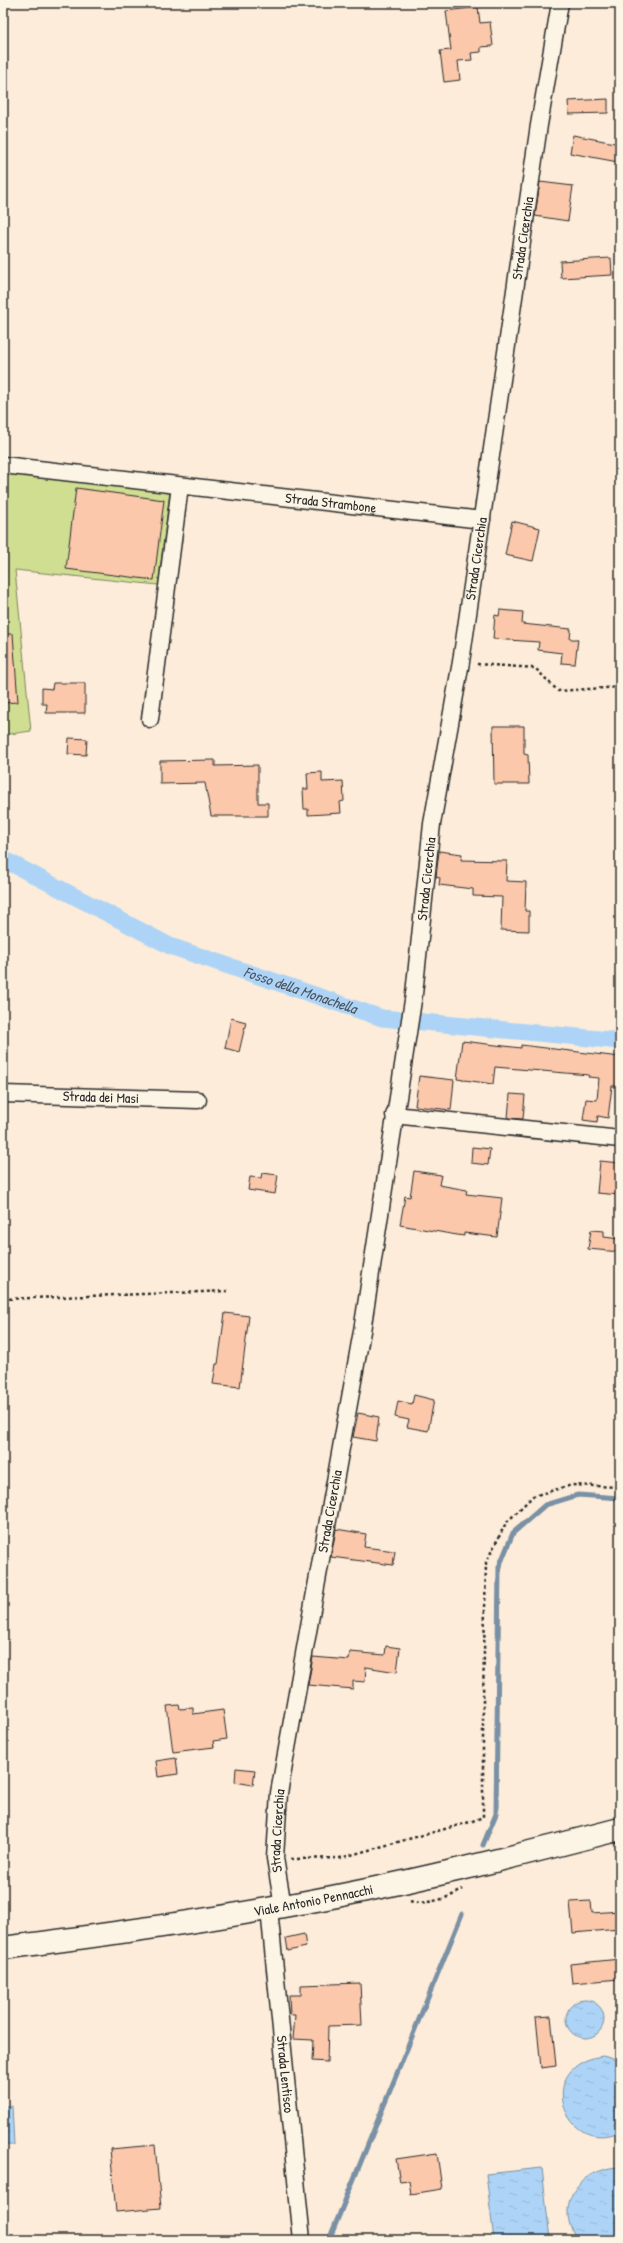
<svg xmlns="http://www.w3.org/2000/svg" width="623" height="2243" font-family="'Patrick Hand',sans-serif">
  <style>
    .garden { fill: #d0de92; stroke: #7e845e }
    .water { fill: url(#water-ripples); stroke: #7990a5 }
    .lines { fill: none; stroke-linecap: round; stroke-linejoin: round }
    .stream { stroke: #7990a5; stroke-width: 5 }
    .canal { stroke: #add4f7; stroke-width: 17 }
    .building { fill: #fbc8ab; stroke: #2b2b2b }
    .minor-casing { stroke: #2b2b2b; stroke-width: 19 }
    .secondary-casing { stroke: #2b2b2b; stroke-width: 25 }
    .path { stroke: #2b2b2b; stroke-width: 2.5; stroke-dasharray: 3 3; stroke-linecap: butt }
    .minor { stroke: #fcf5e5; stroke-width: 16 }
    .secondary { stroke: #fcf5e5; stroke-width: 22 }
    .labels { text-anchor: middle; stroke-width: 3; stroke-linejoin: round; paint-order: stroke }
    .street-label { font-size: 14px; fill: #2b2b2b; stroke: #fcf5e5 }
    .water-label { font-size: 15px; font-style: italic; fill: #4c555e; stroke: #fcf5e5 }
  </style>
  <defs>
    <pattern id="water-ripples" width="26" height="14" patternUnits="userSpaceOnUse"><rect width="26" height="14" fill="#add4f7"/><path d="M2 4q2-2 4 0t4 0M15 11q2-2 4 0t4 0" fill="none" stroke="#95b6d4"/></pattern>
  </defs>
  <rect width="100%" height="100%" fill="#fcecd9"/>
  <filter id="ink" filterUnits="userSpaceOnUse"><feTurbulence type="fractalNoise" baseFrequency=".025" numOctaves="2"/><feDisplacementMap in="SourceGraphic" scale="8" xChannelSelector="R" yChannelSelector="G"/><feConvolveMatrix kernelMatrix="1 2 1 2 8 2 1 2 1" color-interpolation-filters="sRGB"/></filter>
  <g filter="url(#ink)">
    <path class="garden" d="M3,471L170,491L158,585L15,570L31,731L3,735Z"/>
    <g class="water">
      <circle cx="585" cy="2019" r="19"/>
      <path d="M603,2056L620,2061V2131C566,2158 531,2065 603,2056Z"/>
      <path d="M3,2106H12L14,2145H3Z"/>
      <path d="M620,2167V2240H577C553,2203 580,2168 620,2167Z"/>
      <path d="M542,2168L550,2240H494L486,2174Z"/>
    </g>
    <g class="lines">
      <g class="stream">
        <path d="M483,1845L496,1814L499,1567L513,1533L545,1505L578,1495L620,1498"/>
        <path d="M329,2240L462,1914"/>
      </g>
      <path class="canal" id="s1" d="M3,859L170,946L382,1018L620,1041"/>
    </g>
    <g class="building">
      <path d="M478,7L480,23L490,22L493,46L481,47V52L471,53L472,60L458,61L460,80L444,82L440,51L451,50L446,11Z"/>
      <path d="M608,99V113L569,114L568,101Z"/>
      <path d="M573,135L620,144L618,162L570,153Z"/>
      <path d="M540,182L573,186L568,221L535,216Z"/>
      <path d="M611,258L612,275L561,278L560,261Z"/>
      <path d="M76,488L164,500L154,580L66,569Z"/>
      <path d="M512,521L540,528L533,561L505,555Z"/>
      <path d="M500,610L523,612L522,624L571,629L570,639H578L575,664L561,663L562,653L538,650L539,642L493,639L495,615L499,616Z"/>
      <path d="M3,634H13L18,702L3,703Z"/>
      <path d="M53,683H85V713H46L47,704H42V688L52,689Z"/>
      <path d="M493,726H524V754L528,755L529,784H494Z"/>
      <path d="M69,738L87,739L86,755L68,754Z"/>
      <path d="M215,760V766L258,765V803H268V816H211L205,783L160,784V761Z"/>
      <path d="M322,772V782L343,781L344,801L340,802L341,813L308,815V809H304L303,789H308L307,773Z"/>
      <path d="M439,851L462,854L461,860L507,861L506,881L526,882L525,911H529V931L501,930L502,897L473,896V889L439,885L440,878L436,877Z"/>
      <path d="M231,1018L246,1022L239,1052L225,1048Z"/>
      <path d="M462,1041L521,1048V1045L620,1057V1073L617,1086H612L608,1118L598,1116L597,1122L583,1120L586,1099L597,1100L599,1078L588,1077L589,1075L495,1067L493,1084L457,1079Z"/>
      <path d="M419,1076L454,1080L451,1110L415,1106Z"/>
      <path d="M510,1094L525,1095L523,1119L508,1118Z"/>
      <path d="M472,1147L490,1149L488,1165L471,1163Z"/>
      <path d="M600,1161L620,1163L619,1195L597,1193Z"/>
      <path d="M414,1171L441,1175L439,1185L467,1190L466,1194L502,1198L497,1237L464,1233V1236L451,1234L400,1225L405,1196L410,1197Z"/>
      <path d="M262,1173L278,1175L275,1194L248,1190L250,1177L261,1178Z"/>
      <path d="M591,1230L604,1231V1237L620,1239V1252L588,1249Z"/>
      <path d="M225,1313L249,1316L240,1387L213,1384L216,1364H218Z"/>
      <path d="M414,1395L434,1400L428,1431L407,1427L409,1420L395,1417L398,1401L412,1404Z"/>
      <path d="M358,1413L379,1417L376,1441L353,1437Z"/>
      <path d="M336,1529L366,1534L364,1547L395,1551L393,1565L331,1557Z"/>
      <path d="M386,1646L400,1648L397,1672L366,1667L365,1682L353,1681V1689L308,1685L313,1657L349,1660L350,1652L385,1655Z"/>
      <path d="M179,1705L180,1709L193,1708V1714L223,1710L227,1739L213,1741L214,1747L173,1752L167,1706Z"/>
      <path d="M176,1758L178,1774L158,1777L156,1761Z"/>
      <path d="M236,1768L255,1770L253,1785L235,1782Z"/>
      <path d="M591,1901L592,1913L620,1911V1929L573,1933L570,1902Z"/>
      <path d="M304,1934L306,1947L288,1951L286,1938Z"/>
      <path d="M620,1959V1979L572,1983L570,1964Z"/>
      <path d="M360,1983L362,2025L328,2026L327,2062L312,2061L313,2040L293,2039L295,2015H290L289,1995H301V1985Z"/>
      <path d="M551,2016L556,2066L541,2068L536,2017Z"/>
      <path d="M155,2145L161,2208L116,2212L110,2149Z"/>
      <path d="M437,2153L442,2189L411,2194L409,2181L400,2182L396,2159Z"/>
    </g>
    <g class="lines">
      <g class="minor-casing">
        <g id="minor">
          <path id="s2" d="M3,465L482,520"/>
          <path d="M150,719L180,486"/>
          <path id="s3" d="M3,1094L198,1100"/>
          <path d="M394,1115L620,1139"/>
          <path id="s4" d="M283,1907L275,1858L279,1793L362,1331L414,994L432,824L461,662L539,125L560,3"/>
          <path id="s5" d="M269,1909L302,2240"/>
        </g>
      </g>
      <g class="secondary-casing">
        <g id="secondary">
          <path id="s6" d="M3,1948C97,1936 191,1923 284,1906C397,1886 509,1858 620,1829"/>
        </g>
      </g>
      <g class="path">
        <path d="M477,664L535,668L558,691L620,687"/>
        <path d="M3,1299L229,1291"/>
        <path d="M291,1859L340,1858L470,1822L483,1817V1698L486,1562L506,1523L533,1496L572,1485L620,1487"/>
        <path d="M410,1901C424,1906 451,1898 463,1889"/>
      </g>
      <use href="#minor" class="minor"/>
      <use href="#secondary" class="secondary"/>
    </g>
  </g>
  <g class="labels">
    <g class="street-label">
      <text dy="5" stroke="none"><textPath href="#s4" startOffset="1689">Strada Cicerchia</textPath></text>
      <text dy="5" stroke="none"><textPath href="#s2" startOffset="330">Strada Strambone</textPath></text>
      <text dy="5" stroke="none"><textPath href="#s4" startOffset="1365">Strada Cicerchia</textPath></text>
      <text dy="5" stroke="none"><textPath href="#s4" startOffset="1041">Strada Cicerchia</textPath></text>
      <text dy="5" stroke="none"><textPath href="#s3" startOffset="98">Strada dei Masi</textPath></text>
      <text dy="5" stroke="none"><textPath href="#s4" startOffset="401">Strada Cicerchia</textPath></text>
      <text dy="5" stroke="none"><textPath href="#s4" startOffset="77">Strada Cicerchia</textPath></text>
      <text dy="5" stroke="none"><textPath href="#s6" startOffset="314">Viale Antonio Pennacchi</textPath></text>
      <text dy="5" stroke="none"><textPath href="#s5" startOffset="166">Strada Lentisco</textPath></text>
    </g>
    <g class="water-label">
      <text dy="5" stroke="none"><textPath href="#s1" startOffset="326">Fosso della Monachella</textPath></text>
    </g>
  </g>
  <rect width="623" height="2243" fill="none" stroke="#fcf5e5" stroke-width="16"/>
  <rect x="8" y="8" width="607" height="2227" fill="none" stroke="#2b2b2b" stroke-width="1.5" filter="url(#ink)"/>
</svg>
